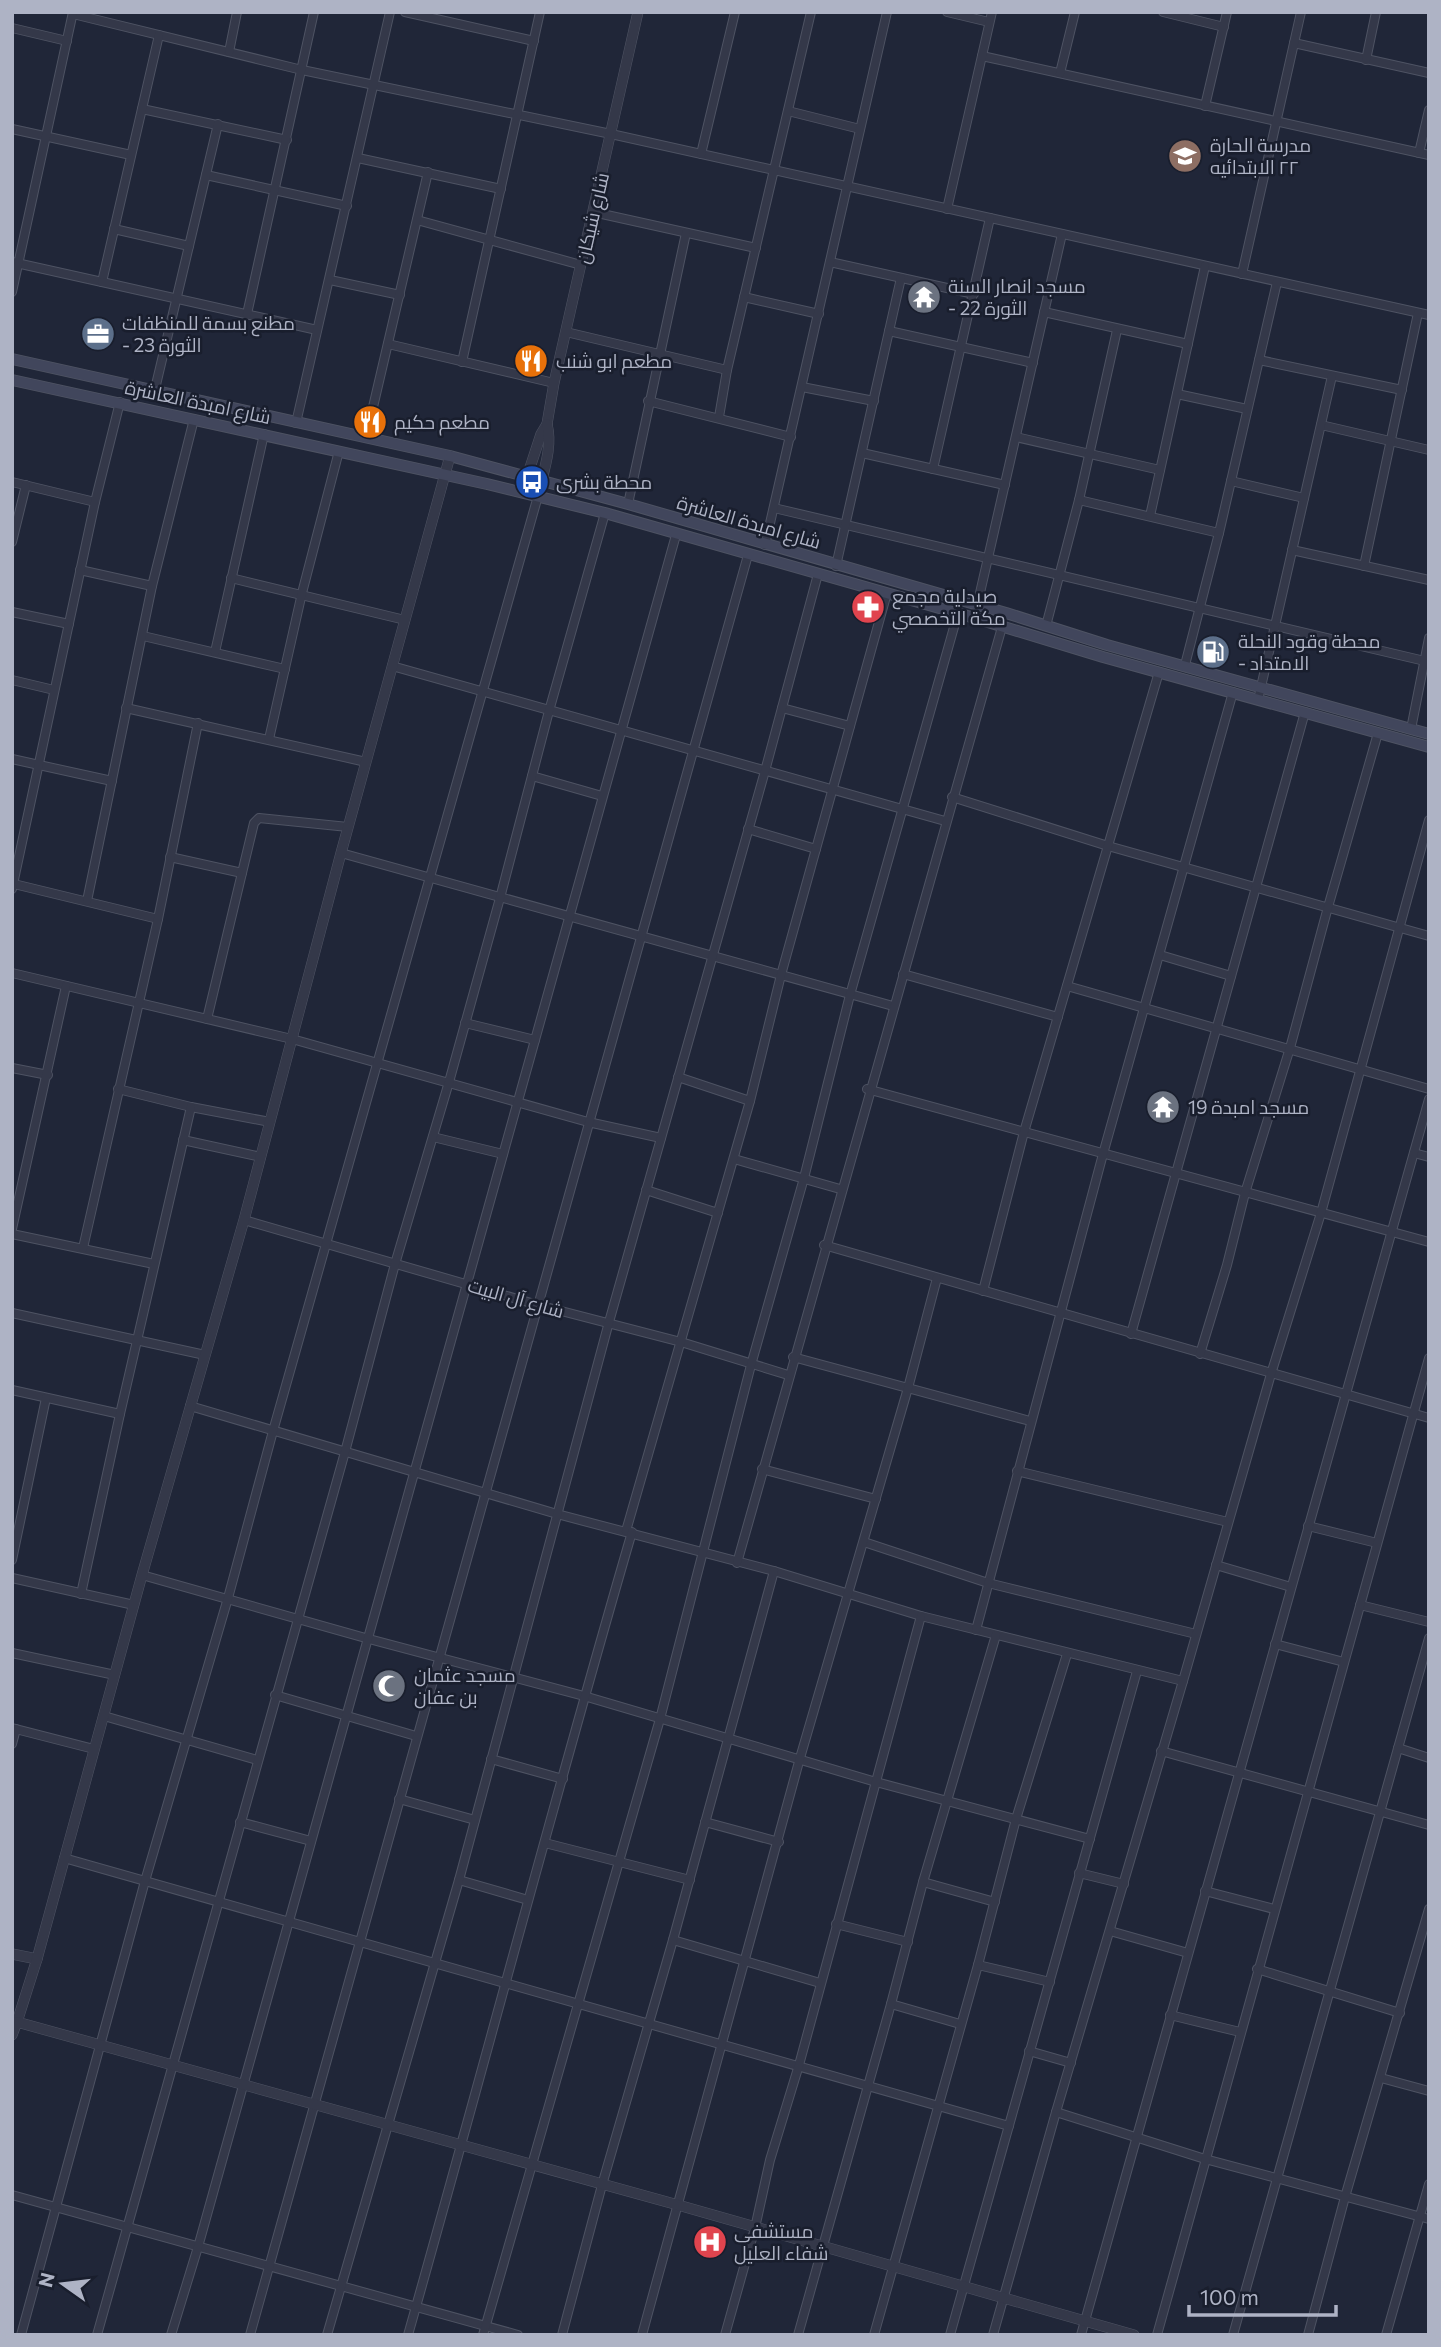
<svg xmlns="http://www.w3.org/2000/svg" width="1441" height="2347" font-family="Commissioner,Cairo,sans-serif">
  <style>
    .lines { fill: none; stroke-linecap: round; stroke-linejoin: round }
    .minor-casing { stroke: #4e5363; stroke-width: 10 }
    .tertiary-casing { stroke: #4e5363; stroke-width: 11 }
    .secondary-casing { stroke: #4e5363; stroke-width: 12 }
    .minor { stroke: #343849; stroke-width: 8 }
    .tertiary { stroke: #343849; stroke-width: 10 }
    .secondary { stroke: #41465c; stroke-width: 10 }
    .labels { text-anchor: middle; stroke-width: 5; stroke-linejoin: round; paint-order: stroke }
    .poi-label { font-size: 19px; fill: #aeb3c5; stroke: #191e2d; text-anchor: start }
    .street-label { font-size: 19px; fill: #aeb3c5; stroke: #191e2d }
  </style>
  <rect width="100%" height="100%" fill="#202638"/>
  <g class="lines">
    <g class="minor-casing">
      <g id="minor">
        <path d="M405,12L534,41"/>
        <path d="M947,12L989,22"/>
        <path d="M1163,12L1224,27"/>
        <path d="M73,14L302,70L611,134L1429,315"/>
        <path d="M12,28L67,41"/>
        <path d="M1294,43L1429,73"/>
        <path d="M229,52L237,12"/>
        <path d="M982,56L1429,155"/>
        <path d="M1366,60L1376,12"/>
        <path d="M1060,73L1075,12"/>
        <path d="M1205,106L1227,12"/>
        <path d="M142,109L287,140"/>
        <path d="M788,111L860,129"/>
        <path d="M12,129L131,155"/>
        <path d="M1419,153L1429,110"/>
        <path d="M701,154L735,12"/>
        <path d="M358,158L501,189"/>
        <path d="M206,175L347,206"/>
        <path d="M947,209L992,12"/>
        <path d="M593,212L756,248"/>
        <path d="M417,220L581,265"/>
        <path d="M114,229L189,246"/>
        <path d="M12,262L102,282L159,35"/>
        <path d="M830,262L974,294"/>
        <path d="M1242,274L1301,12"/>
        <path d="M330,280L400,295"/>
        <path d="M102,282L317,330"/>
        <path d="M12,292L73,12"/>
        <path d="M744,297L819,314"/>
        <path d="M1044,312L1188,344"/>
        <path d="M247,314L314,12"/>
        <path d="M889,331L1033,363"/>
        <path d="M566,332L727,370"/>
        <path d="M388,344L554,383"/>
        <path d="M1259,360L1402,390"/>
        <path d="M462,362L540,12"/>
        <path d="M802,387L874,401"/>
        <path d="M155,389L218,124"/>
        <path d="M1177,394L1247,409"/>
        <path d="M648,401L791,437"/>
        <path d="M719,417L727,370L811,12"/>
        <path d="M296,423L390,12"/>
        <path d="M1321,425L1429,450"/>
        <path d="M366,437L428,172"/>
        <path d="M1016,437L1160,470"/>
        <path d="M862,453L1005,485"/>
        <path d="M933,469L990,218"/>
        <path d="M1231,481L1304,498"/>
        <path d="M12,482L95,502"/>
        <path d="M1079,500L1219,533"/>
        <path d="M628,504L686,233"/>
        <path d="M774,508L1429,662"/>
        <path d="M1150,516L1205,266"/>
        <path d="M12,542L26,485"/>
        <path d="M765,545L887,12"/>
        <path d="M1292,550L1429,580"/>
        <path d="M836,566L901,278"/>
        <path d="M1364,566L1418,313"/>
        <path d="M80,570L152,586"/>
        <path d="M231,578L405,620"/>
        <path d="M977,606L1062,234"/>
        <path d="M12,612L69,624"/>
        <path d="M1046,626L1079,500L1117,330"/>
        <path d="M143,636L285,669"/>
        <path d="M215,652L264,434"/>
        <path d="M1185,665L1219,533L1277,282"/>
        <path d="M392,666L945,821"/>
        <path d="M12,680L54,690"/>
        <path d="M1258,700L1332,376"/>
        <path d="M126,708L366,762"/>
        <path d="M782,708L850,726"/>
        <path d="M1411,729L1429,638"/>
        <path d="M269,739L302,593L339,451"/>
        <path d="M12,759L112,781"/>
        <path d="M532,776L602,796"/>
        <path d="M952,797L1108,846L1429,936"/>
        <path d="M748,829L816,849"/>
        <path d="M341,853L893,1006"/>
        <path d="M170,857L242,873"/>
        <path d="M14,884L158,919"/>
        <path d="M12,889L95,502L120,402"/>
        <path d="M87,901L152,586L194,419"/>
        <path d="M1160,955L1231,976"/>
        <path d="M12,973L292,1039L588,1122L661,1138"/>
        <path d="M903,974L1058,1017"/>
        <path d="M1067,986L1429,1089"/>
        <path d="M207,1019L254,823L259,818L348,827"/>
        <path d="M465,1023L535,1040"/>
        <path d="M12,1068L48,1075"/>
        <path d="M678,1077L750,1101"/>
        <path d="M118,1089L191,1107L270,1122"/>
        <path d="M867,1089L1429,1242"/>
        <path d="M433,1137L503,1154"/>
        <path d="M183,1140L261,1157"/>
        <path d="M1414,1153L1429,1157"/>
        <path d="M734,1159L840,1189"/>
        <path d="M646,1190L718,1213"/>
        <path d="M244,1220L538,1305L681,1342L788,1375"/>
        <path d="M12,1229L66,986"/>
        <path d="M12,1234L154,1264"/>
        <path d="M824,1245L1429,1418"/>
        <path d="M83,1248L158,919L198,723"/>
        <path d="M983,1291L1024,1132L1159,672"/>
        <path d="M12,1313L205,1355"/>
        <path d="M1131,1334L1305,712"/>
        <path d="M1200,1354L1227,1265L1245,1193L1290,1048L1328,907L1378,733"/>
        <path d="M793,1357L1030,1421"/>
        <path d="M12,1390L120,1414"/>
        <path d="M190,1406L557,1514L774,1571L921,1616L1183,1681"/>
        <path d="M762,1469L876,1499"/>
        <path d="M1017,1471L1228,1522"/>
        <path d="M1308,1526L1377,1543"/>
        <path d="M626,1531L750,1101L781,975L887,593"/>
        <path d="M864,1542L988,1583L1196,1634"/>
        <path d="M12,1560L46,1398"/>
        <path d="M737,1563C823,1250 911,938 1002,627"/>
        <path d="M1216,1565L1291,1587"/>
        <path d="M142,1575L369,1639L584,1696L876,1782L1090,1839"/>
        <path d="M12,1578L134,1605"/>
        <path d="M81,1594L120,1414L191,1107"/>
        <path d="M1360,1605L1429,1622"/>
        <path d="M976,1630L1103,1154L1233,692"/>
        <path d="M1275,1644L1344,1662"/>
        <path d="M12,1653L115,1675"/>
        <path d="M275,1695L416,1736"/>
        <path d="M104,1716L257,1760"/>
        <path d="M12,1728L94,1749"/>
        <path d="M12,1744L16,1729"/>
        <path d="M1398,1748L1429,1758"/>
        <path d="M1161,1751L1429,1825"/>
        <path d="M491,1759L563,1779"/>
        <path d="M399,1799L475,1820"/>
        <path d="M240,1822L311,1841"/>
        <path d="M705,1822L779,1842"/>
        <path d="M545,1843L690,1880"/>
        <path d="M64,1858L1009,2126"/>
        <path d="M1079,1873L1124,1884"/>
        <path d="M459,1880L528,1900"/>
        <path d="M923,1882L995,1902"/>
        <path d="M1205,1891L1274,1909"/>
        <path d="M836,1924L908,1942"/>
        <path d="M1110,1931L1188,1953"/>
        <path d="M673,1940L820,1983"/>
        <path d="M978,1965L1050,1982"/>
        <path d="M1257,1969L1400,2013"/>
        <path d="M891,2004L960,2024"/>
        <path d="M1170,2015L1240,2032"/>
        <path d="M1029,2051L1071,2063"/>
        <path d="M1381,2078L1429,2091"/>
        <path d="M1056,2112L1205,2159L1429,2219"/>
        <path d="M12,2195L518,2335"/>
        <path d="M21,2335L145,1881L228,1598L273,1431L538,496"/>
        <path d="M97,2335L345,1452L395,1264L449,1082L500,898L549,711L605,513"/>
        <path d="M171,2335L198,2247L676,535"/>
        <path d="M250,2335L748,555"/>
        <path d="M327,2335L459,1880L609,1322L765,771L818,574"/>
        <path d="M408,2335C484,2067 554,1799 632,1532"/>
        <path d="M483,2335L660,1719L751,1365L804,1178L850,995L958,613"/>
        <path d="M562,2335L602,2185L673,1940L774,1571"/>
        <path d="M642,2335L800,1758L908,1388L937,1278"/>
        <path d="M725,2335L755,2228L770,2160L799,2065L921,1616"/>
        <path d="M798,2335L891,2004L923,1882L996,1635"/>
        <path d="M874,2335L978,1965L1016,1819L1067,1654"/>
        <path d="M950,2335L1137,1671"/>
        <path d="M993,2335L1056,2112L1183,1681L1271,1374L1321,1213L1429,820"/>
        <path d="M1081,2335L1429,1099"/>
        <path d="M1157,2335L1429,1358"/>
        <path d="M1233,2335L1429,1638"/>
        <path d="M1308,2335L1345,2197L1429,1909"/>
        <path d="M1386,2335L1429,2184"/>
      </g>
    </g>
    <g class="tertiary-casing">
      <g id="tertiary">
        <path d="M522,492L541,434L547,424L554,383L638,12"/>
        <path d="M538,496C543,472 553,448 547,424"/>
        <path d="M12,1954L37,1959"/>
        <path d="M17,2022L37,1959L142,1575L244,1220L341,853L450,456"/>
        <path d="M12,2035L17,2022L678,2205L1134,2335"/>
      </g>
    </g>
    <g class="secondary-casing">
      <g id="secondary">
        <path d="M12,359L450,456L628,504L1006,613L1107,645L1429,734"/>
        <path d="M12,380L487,484L605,513L978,619L1103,657L1429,747"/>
      </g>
    </g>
    <use href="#minor" class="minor"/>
    <use href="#tertiary" class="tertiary"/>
    <use href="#secondary" class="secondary"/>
  </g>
  <defs>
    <g id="school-disc" transform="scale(1.75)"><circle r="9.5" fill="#8d6e63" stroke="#191e2d"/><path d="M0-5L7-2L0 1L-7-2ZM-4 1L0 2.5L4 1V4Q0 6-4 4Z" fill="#fff"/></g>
    <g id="temple-disc" transform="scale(1.75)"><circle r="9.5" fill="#6b7280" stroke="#191e2d"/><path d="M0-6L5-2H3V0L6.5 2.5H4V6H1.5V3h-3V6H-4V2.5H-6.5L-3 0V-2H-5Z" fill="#fff"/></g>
    <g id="office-disc" transform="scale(1.75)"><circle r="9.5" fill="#5c6f8a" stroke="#191e2d"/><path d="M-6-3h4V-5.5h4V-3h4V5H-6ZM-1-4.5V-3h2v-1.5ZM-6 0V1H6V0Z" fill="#fff"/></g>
    <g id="restaurant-disc" transform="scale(1.75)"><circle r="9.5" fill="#e8710a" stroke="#191e2d"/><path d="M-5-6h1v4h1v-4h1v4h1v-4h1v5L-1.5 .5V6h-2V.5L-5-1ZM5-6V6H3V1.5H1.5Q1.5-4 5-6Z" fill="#fff"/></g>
    <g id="bus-disc" transform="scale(1.75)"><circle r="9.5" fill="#1a4fb4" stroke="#191e2d"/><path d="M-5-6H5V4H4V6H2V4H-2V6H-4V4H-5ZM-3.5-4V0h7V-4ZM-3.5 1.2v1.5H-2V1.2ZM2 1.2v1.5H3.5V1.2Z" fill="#fff"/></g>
    <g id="pharmacy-disc" transform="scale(1.75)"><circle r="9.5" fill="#e0444e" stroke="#191e2d"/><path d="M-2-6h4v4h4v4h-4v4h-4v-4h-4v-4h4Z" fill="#fff"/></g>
    <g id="fuel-disc" transform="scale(1.75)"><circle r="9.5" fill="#5c6f8a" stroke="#191e2d"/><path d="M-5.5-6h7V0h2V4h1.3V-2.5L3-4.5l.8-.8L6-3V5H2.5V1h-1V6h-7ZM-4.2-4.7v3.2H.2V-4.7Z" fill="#fff"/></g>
    <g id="mosque-disc" transform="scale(1.75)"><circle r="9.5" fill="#6b7280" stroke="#191e2d"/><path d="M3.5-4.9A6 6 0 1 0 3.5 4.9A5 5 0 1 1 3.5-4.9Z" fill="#fff"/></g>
    <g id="hospital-disc" transform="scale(1.75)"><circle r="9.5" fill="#e0444e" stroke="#191e2d"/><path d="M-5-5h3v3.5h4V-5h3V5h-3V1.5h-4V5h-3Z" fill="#fff"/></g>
  </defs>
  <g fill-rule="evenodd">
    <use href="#school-disc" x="1185" y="156"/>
    <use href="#temple-disc" x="924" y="297"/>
    <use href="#office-disc" x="98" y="334"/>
    <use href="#restaurant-disc" x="531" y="361"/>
    <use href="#restaurant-disc" x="370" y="422"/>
    <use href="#bus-disc" x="532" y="482"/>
    <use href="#pharmacy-disc" x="868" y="607"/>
    <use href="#fuel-disc" x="1213" y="652"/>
    <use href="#temple-disc" x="1163" y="1107"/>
    <use href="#mosque-disc" x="389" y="1686"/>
    <use href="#hospital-disc" x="710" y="2242"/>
  </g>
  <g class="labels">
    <g class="poi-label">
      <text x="1210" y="152">مدرسة الحارة<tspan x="1210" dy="22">٢٢ الابتدائيه</tspan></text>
      <text x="948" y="293">مسجد انصار السنة<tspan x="948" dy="22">- الثورة 22</tspan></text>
      <text x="122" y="330">مطنع بسمة للمنظفات<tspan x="122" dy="22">- الثورة 23</tspan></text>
      <text x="556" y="368">مطعم ابو شنب</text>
      <text x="394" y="429">مطعم حكيم</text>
      <text x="556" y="489">محطة بشرى</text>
      <text x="892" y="603">صيدلية مجمع<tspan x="892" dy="22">مكة التخصصي</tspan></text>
      <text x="1238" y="648">محطة وقود النحلة<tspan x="1238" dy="22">- الامتداد</tspan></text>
      <text x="1188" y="1114">مسجد امبدة 19</text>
      <text x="414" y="1682">مسجد عثمان<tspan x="414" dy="22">بن عفان</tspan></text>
      <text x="734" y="2238">مستشفى<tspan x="734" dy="22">شفاء العليل</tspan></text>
    </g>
    <g class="street-label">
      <text transform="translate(592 218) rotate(-77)" y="7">شارع شيكان</text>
      <text transform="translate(198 402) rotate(12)" y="7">شارع امبدة العاشرة</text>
      <text transform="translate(749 522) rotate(16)" y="7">شارع امبدة العاشرة</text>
      <text transform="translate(516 1298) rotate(16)" y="7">شارع آل البيت</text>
    </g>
  </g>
  <rect width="1441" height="2347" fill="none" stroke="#aeb3c5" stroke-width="28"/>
  <g transform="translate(63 2284) rotate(284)" stroke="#191e2d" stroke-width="5" paint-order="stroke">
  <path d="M0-5L12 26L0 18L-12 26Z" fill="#aeb3c5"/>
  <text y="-10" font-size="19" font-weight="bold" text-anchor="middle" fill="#aeb3c5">N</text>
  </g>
  <path d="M1189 2305v10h147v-10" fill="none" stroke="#aeb3c5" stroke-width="3.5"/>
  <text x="1200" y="2305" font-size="21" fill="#aeb3c5" stroke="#191e2d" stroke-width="5" paint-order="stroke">100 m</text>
</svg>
